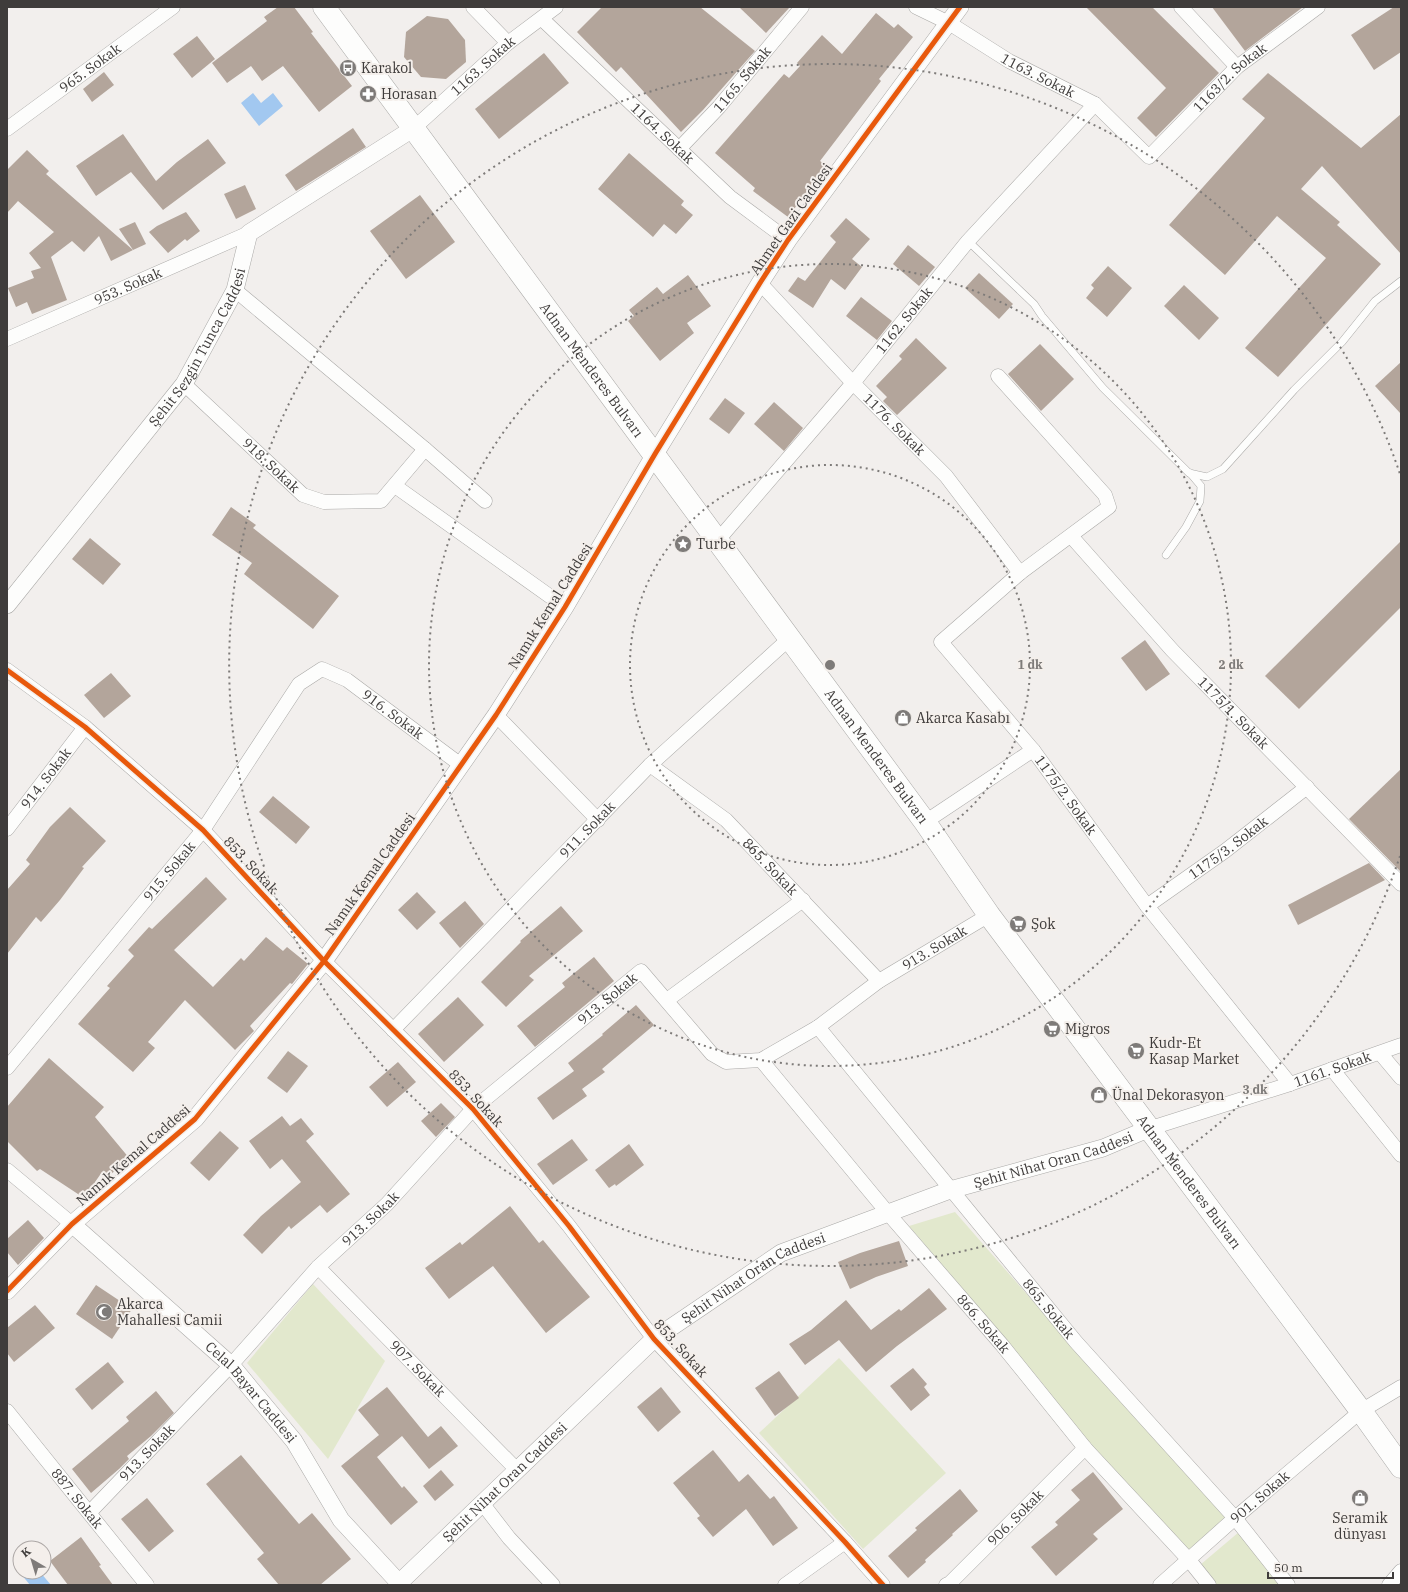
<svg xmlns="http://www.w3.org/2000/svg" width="1408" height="1592" font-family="'IBM Plex Serif',serif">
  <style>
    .green { fill: #e2e8cd }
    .water { fill: #a2c8f0 }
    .building { fill: #b3a59b }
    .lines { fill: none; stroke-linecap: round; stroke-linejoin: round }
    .service-casing { stroke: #aaa9a7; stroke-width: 8 }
    .minor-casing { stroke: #aaa9a7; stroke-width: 15 }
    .tertiary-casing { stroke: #aaa9a7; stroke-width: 18 }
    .primary-casing { stroke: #aaa9a7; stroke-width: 23 }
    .service { stroke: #fdfdfc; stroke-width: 7 }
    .minor { stroke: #fdfdfc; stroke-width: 14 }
    .tertiary { stroke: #fdfdfc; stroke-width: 17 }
    .primary { stroke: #fdfdfc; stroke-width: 22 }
    .cycleway-casing { stroke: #f4efeb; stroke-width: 8 }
    .cycleway { stroke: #e8590c; stroke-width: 5 }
    .ring { fill: none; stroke: #7e7b79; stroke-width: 2; stroke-dasharray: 2 4 }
    .labels { text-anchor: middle; stroke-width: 4; stroke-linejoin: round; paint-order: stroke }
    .street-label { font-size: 14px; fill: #3f3c3b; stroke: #f4efeb }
    .poi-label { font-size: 14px; fill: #3f3c3b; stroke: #f4efeb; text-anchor: start }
    .centre { fill: #7e7b79; stroke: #f4efeb; stroke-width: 2 }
    .ring-label { font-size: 12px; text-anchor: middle; font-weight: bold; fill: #7e7b79; stroke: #f4efeb; stroke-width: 4; stroke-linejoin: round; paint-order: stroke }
  </style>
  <rect width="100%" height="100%" fill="#f2efed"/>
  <g class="green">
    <path d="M955,1212L1121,1402L1227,1516L1190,1551L1086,1440L1039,1379L909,1226Z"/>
    <path d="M313,1284L385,1361L328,1459L247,1363Z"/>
    <path d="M839,1358L946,1473L863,1549L759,1433Z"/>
    <path d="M1239,1532L1280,1585H1216L1200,1565Z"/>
  </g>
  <g class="water">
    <path d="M253,93L261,103L273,93L283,106L259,126L241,103Z"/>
    <path d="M23,1572H40L51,1585H30L21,1574Z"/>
  </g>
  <g class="building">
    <path d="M278,7H294L313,32L311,33L352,86L319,112L283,66L262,81L251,66L227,83L212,63L267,21L264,17Z"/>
    <path d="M602,7H700L755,51L703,110L681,132L621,67L616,72L577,32Z"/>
    <path d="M739,7H790L766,33Z"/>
    <path d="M1086,7H1152L1219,73L1156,137L1137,118L1166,88Z"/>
    <path d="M1212,7H1303L1245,51Z"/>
    <path d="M1394,7H1401V52L1374,70L1351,35Z"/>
    <path d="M876,13L894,28L898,24L913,37L879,79L881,81L820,161L827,166L788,217L753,191L755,188L715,153L784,74L789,78L800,66L797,63L822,35L842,54Z"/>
    <path d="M427,16L448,19L465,40L466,62L446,79L421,77L404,57L406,32Z"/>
    <path d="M197,36L215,59L192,78L173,54Z"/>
    <path d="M544,53L569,83L499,139L475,109Z"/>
    <path d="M104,72L114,85L92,102L83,89Z"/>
    <path d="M1268,73L1361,148L1401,114V254L1322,166L1301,189L1340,222L1337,225L1381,264L1278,377L1245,348L1326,258L1277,216L1225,275L1169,225L1265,118L1242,99Z"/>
    <path d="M353,128L366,147L296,191L285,175Z"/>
    <path d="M123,134L156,181L177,162L208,139L226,163L163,210L131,172L96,196L76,166Z"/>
    <path d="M27,150L49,171L46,174L133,250L111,261L99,236L84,252L72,241L51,257L67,300L32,314L27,302L16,307L8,288L34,278L31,271L41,268L29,253L54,232L18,201L7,213V170Z"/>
    <path d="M629,153L684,201L681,205L693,215L676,234L664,224L653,237L598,189Z"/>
    <path d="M245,185L256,209L236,219L224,194Z"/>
    <path d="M420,195L455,242L406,279L370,231Z"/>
    <path d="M186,212L200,231L187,241L185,239L168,253L149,232L157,226Z"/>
    <path d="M846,218L870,239L852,259L862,267L845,290L831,279L813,308L788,291L798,277L805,281L836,242L830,236Z"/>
    <path d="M135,222L146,244L133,250L119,229Z"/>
    <path d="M908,245L935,267L919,286L893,264Z"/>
    <path d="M1108,266L1132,288L1107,317L1086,298L1094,288L1091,285Z"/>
    <path d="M979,273L1013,304L999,319L965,288Z"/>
    <path d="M688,275L711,306L687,323L694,333L660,361L628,321L634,316L629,310L657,287L663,294Z"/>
    <path d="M1184,285L1219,318L1199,340L1164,306Z"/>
    <path d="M861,297L892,321L877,340L846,316Z"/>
    <path d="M916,338L947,368L897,415L883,401L887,397L876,386L902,359L899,356Z"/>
    <path d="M1040,344L1074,379L1041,411L1008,374Z"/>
    <path d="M1401,362V414L1375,386Z"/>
    <path d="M725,398L745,413L729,434L709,419Z"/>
    <path d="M774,402L803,428L784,451L754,424Z"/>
    <path d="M231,507L256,525L253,528L339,596L313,629L244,574L252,563L212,535Z"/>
    <path d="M90,538L121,564L103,585L72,559Z"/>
    <path d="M1401,541V607L1299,709L1265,676Z"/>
    <path d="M1145,640L1170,674L1146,691L1121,658Z"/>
    <path d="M111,673L131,696L104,718L84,695Z"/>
    <path d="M1401,769V872L1349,819Z"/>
    <path d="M273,796L310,827L296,844L259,812Z"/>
    <path d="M70,807L106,841L82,867L84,868L60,900L41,922L36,917L7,954V890L30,864L26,860L50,827Z"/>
    <path d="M1369,863L1385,880L1298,925L1288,905Z"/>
    <path d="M206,877L227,899L174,950L213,987L241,958L244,961L266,937L283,951L287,947L308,964L292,984L290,983L250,1026L254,1031L235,1050L185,1000L148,1042L155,1048L133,1072L78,1024L110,988L107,986L134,956L128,950L149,927L152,929Z"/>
    <path d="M417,892L436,912L417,930L398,910Z"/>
    <path d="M465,901L484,924L460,948L439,923Z"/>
    <path d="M561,906L583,931L529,976L534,980L506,1007L481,982L521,942L520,941Z"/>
    <path d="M594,957L614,981L535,1047L517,1026L565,987L562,983Z"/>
    <path d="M458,997L484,1025L444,1062L418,1034Z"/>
    <path d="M636,1005L654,1025L602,1069L605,1072L582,1089L587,1096L553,1120L537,1098L574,1071L568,1063L603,1035L602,1034Z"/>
    <path d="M288,1051L308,1066L287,1093L267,1078Z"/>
    <path d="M49,1058L104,1107L95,1117L130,1159L106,1178L102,1172L84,1198L40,1169L37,1171L7,1141V1107Z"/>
    <path d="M398,1062L416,1082L387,1107L369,1087Z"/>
    <path d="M441,1103L455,1117L436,1137L421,1121Z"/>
    <path d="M282,1116L290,1126L301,1118L314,1134L306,1141L350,1194L327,1213L320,1205L291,1229L289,1226L262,1254L243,1235L261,1216L301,1182L282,1159L270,1169L249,1141Z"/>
    <path d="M220,1131L239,1148L209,1181L190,1163Z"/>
    <path d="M572,1139L588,1160L553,1185L537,1164Z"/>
    <path d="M629,1144L644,1165L616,1186L615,1184L609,1188L595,1170Z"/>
    <path d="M510,1206L539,1243L543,1240L590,1297L546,1333L493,1266L449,1299L425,1268L460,1242L462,1245Z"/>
    <path d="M28,1220L44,1238L18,1265L7,1252V1239Z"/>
    <path d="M899,1241L908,1266L876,1277L850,1289L838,1262L860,1253Z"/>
    <path d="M96,1285L132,1309L112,1339L76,1314Z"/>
    <path d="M929,1288L947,1309L897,1346L866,1372L839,1340L805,1365L789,1344L811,1330L846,1300L871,1330L899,1309L901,1311Z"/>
    <path d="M35,1305L55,1328L14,1362L7,1353V1328Z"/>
    <path d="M108,1362L124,1382L92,1410L75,1389Z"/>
    <path d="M913,1368L927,1384L924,1387L930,1395L911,1411L890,1386Z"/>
    <path d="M779,1371L799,1398L775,1416L755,1388Z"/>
    <path d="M387,1387L428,1437L441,1426L458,1446L429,1469L402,1436L377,1457L402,1488L404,1486L418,1502L391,1525L341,1466L379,1435L358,1410Z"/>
    <path d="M661,1387L681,1412L658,1432L637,1407Z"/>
    <path d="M156,1391L174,1413L151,1436L127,1456L129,1459L119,1469L91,1493L72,1469L129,1421L126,1417Z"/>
    <path d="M713,1450L739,1482L748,1474L770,1499L774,1496L798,1528L773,1546L746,1509L713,1537L697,1518L700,1516L673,1483Z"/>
    <path d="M241,1455L299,1524L312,1513L351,1559L320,1585H279L257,1559L264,1553L206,1484Z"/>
    <path d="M441,1470L454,1485L435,1501L423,1486Z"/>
    <path d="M1093,1472L1123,1509L1093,1534L1098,1539L1056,1576L1031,1547L1058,1525L1055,1522L1080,1500L1071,1490Z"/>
    <path d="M960,1489L978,1511L952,1534L953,1535L925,1560L926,1562L908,1578L888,1556L917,1530L915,1528Z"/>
    <path d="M147,1498L174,1531L149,1552L121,1519Z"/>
    <path d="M81,1537L101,1565L99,1566L113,1585H68L50,1561Z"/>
  </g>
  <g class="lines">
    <g class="service-casing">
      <g id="service">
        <path d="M968,241L1034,304L1042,316L1103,388L1189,473L1207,477L1223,469L1294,390L1342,342L1375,301L1401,281"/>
        <path d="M1166,555L1186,527L1200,501L1201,486L1190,473"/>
      </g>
    </g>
    <g class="minor-casing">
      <g id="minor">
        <path d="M473,7L508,43"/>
        <path id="s1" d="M916,7L949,23L1009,61L1095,104L1149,157L1237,67L1318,7"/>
        <path d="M1181,7L1237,67"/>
        <path id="s2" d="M542,19L730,197L788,240"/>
        <path id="s3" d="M414,128L508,43L556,7"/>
        <path id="s4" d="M7,129L173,7"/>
        <path id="s5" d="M679,149L719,107L802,7"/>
        <path id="s6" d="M760,283L853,383L946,476L1020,573"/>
        <path d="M235,290L425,449L485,501"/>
        <path id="s7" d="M7,339L249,233"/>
        <path id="s8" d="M998,376L1105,495L1109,507L1020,573L941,642L1033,750L1147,906L1290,1084"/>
        <path id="s9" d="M184,384L303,495L324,502L381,501L425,449"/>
        <path d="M395,486L565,607"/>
        <path id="s10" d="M1071,536L1172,650L1401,884"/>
        <path id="s11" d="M718,540L853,383L968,241L1095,104"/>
        <path d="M7,670L85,727L203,830L324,961L473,1109L569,1226L654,1339L845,1542L883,1585"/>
        <path d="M496,715L598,820"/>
        <path id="s12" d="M650,765L726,820L879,981"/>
        <path d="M925,822L1033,750"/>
        <path id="s13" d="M7,829L85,727"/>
        <path id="s14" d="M1147,906L1225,851L1307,787"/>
        <path d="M667,1000L803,900"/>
        <path id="s15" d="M818,1027L1076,1342L1235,1518L1288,1585"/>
        <path id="s16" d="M393,1030L650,765L790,638"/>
        <path d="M1380,1053L1401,1078"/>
        <path id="s17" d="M761,1060L887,1212L1002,1345L1085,1448L1189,1560L1209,1585"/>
        <path id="s18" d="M7,1068L203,830L299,684L322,669L347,680L461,765"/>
        <path d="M1332,1069L1401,1155"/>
        <path id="s19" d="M1148,1129L1290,1084L1401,1045"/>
        <path d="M7,1170L72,1224"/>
        <path id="s20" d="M318,1267L516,1469"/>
        <path id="s21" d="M7,1411L147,1585"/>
        <path d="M482,1503L509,1538L553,1585"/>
        <path id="s22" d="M90,1512L231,1365L318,1267L387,1204L473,1109L641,971L712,1054L726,1062L761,1060L818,1027L879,981L989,915"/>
        <path d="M785,1585L845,1542"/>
        <path id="s23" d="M946,1585L950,1583L1085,1448"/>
        <path id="s24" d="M1160,1585L1235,1518L1361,1411L1401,1387"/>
        <path d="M1389,1585L1401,1571"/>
      </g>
    </g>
    <g class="tertiary-casing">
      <g id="tertiary">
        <path id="s25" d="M7,605L184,384L235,290L249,233L414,128"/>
        <path id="s26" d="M72,1224L231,1365L294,1441L341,1520L401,1585"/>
        <path d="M7,1291L72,1224L195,1119L324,961L496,715L565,607L655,454L760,283L788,240L960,7"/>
        <path id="s27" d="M397,1585L654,1339L781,1253L950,1190L1103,1148L1148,1129"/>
      </g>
    </g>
    <g class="primary-casing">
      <g id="primary">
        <path id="s28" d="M324,7L925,822L989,915L1361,1411L1401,1467"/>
      </g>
    </g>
    <use href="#service" class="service"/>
    <use href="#minor" class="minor"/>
    <use href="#tertiary" class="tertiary"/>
    <use href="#primary" class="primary"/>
    <g class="cycleway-casing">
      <g id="cycleway">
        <path d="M7,670L85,727L203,830L324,961L473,1109L569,1226L654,1339L845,1542L883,1585"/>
        <path d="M7,1291L72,1224L195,1119L324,961L496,715L565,607L655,454L760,283L788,240L960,7"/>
      </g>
    </g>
    <use href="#cycleway" class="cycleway"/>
  </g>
  <g class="ring">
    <circle cx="830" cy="665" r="200"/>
    <circle cx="830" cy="665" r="401"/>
    <path d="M1400 856A601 601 0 1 1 1400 474"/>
  </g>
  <defs>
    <g id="bus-disc" transform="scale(0.9)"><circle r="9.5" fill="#7e7b79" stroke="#f4efeb"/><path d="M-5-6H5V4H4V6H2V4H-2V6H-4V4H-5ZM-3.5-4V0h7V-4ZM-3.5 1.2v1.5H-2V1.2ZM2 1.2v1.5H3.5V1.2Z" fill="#fff"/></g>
    <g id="pharmacy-disc" transform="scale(0.9)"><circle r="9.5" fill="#7e7b79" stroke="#f4efeb"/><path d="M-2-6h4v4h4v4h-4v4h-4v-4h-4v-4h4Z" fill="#fff"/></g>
    <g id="sight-disc" transform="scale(0.9)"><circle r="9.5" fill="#7e7b79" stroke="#f4efeb"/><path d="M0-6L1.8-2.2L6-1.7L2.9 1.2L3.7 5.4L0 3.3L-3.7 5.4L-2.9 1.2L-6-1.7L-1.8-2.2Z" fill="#fff"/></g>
    <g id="shop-disc" transform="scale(0.9)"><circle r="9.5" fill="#7e7b79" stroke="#f4efeb"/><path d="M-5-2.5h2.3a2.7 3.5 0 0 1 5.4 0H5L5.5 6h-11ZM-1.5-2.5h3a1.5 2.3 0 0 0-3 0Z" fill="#fff"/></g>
    <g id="supermarket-disc" transform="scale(0.9)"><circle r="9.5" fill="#7e7b79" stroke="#f4efeb"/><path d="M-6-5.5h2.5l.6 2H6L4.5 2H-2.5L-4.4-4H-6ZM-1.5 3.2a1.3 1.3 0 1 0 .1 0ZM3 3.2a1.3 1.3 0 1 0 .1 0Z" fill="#fff"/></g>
    <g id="mosque-disc" transform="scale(0.9)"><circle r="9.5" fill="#7e7b79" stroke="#f4efeb"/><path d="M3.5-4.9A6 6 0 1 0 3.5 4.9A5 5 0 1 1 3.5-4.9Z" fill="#fff"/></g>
  </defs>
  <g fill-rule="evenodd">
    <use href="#bus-disc" x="348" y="68"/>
    <use href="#pharmacy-disc" x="368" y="94"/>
    <use href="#sight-disc" x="683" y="544"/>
    <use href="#shop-disc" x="903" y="718"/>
    <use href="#supermarket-disc" x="1018" y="924"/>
    <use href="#supermarket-disc" x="1052" y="1029"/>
    <use href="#supermarket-disc" x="1136" y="1051"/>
    <use href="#shop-disc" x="1099" y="1095"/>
    <use href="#mosque-disc" x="104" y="1312"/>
    <use href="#shop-disc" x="1360" y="1498"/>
  </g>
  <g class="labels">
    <g class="street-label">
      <text dy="5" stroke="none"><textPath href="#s3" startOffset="93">1163. Sokak</textPath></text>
      <text dy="5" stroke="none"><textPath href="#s4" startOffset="103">965. Sokak</textPath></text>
      <text dy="5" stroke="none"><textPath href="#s1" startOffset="140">1163. Sokak</textPath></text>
      <text dy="5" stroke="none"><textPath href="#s1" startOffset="393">1163/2. Sokak</textPath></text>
      <text dy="5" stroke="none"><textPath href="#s5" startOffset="94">1165. Sokak</textPath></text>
      <text dy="5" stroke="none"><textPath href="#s2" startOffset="166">1164. Sokak</textPath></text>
      <text transform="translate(791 219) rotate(-55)" y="5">Ahmet Gazi Caddesi</text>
      <text dy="5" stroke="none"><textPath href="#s7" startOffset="132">953. Sokak</textPath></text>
      <text dy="5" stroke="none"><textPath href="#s11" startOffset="288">1162. Sokak</textPath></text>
      <text dy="5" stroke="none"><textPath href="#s25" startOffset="322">Şehit Sezgin Tunca Caddesi</textPath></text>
      <text dy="5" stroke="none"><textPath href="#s28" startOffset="451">Adnan Menderes Bulvarı</textPath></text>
      <text dy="5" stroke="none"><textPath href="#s6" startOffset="195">1176. Sokak</textPath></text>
      <text dy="5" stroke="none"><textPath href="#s9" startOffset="119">918. Sokak</textPath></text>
      <text transform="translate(550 606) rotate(-58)" y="5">Namık Kemal Caddesi</text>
      <text dy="5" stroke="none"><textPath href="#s10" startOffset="240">1175/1. Sokak</textPath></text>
      <text dy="5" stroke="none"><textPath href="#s18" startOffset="595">916. Sokak</textPath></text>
      <text dy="5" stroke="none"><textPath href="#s28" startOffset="931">Adnan Menderes Bulvarı</textPath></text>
      <text dy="5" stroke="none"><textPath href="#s13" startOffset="64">914. Sokak</textPath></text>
      <text dy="5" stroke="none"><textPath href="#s8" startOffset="586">1175/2. Sokak</textPath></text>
      <text dy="5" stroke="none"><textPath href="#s16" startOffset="279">911. Sokak</textPath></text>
      <text dy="5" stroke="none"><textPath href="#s14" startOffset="100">1175/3. Sokak</textPath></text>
      <text transform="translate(251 865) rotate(47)" y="5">853. Sokak</text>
      <text dy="5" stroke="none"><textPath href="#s12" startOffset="158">865. Sokak</textPath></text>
      <text dy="5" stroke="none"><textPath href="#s18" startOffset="255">915. Sokak</textPath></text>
      <text transform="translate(370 874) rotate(-55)" y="5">Namık Kemal Caddesi</text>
      <text dy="5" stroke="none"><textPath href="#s22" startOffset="1141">913. Sokak</textPath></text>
      <text dy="5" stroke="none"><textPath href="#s22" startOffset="730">913. Sokak</textPath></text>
      <text dy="5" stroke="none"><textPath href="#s19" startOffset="194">1161. Sokak</textPath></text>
      <text transform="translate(476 1098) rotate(47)" y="5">853. Sokak</text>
      <text transform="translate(133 1155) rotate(-41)" y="5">Namık Kemal Caddesi</text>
      <text dy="5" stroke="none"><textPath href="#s27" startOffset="797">Şehit Nihat Oran Caddesi</textPath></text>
      <text dy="5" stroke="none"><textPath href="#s28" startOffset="1459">Adnan Menderes Bulvarı</textPath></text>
      <text dy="5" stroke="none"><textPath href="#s22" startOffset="406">913. Sokak</textPath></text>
      <text dy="5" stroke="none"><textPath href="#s27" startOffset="473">Şehit Nihat Oran Caddesi</textPath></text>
      <text dy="5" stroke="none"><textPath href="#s15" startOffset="364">865. Sokak</textPath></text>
      <text dy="5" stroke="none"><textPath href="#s17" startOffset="345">866. Sokak</textPath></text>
      <text transform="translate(681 1348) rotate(48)" y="5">853. Sokak</text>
      <text dy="5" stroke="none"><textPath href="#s20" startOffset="142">907. Sokak</textPath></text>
      <text dy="5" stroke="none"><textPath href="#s26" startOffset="246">Celal Bayar Caddesi</textPath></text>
      <text dy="5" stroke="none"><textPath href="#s22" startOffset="82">913. Sokak</textPath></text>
      <text dy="5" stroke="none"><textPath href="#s27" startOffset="149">Şehit Nihat Oran Caddesi</textPath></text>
      <text dy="5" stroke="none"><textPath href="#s24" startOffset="133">901. Sokak</textPath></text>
      <text dy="5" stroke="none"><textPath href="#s21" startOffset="112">887. Sokak</textPath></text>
      <text dy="5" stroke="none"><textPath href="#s23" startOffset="97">906. Sokak</textPath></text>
    </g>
    <g class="poi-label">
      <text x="361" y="73">Karakol</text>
      <text x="381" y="99">Horasan</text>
      <text x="696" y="549">Turbe</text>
      <text x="916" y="723">Akarca Kasabı</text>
      <text x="1031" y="929">Şok</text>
      <text x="1065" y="1034">Migros</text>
      <text x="1149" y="1048">Kudr-Et<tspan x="1149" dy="16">Kasap Market</tspan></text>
      <text x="1112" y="1100">Ünal Dekorasyon</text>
      <text x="117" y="1309">Akarca<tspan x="117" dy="16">Mahallesi Camii</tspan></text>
      <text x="1360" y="1523" text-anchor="middle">Seramik<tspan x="1360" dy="16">dünyası</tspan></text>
    </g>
  </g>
  <circle cx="830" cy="665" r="6" class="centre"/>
  <g class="ring-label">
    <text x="1030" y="669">1 dk</text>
    <text x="1231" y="669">2 dk</text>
    <text x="1255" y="1094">3 dk</text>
  </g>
  <rect width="1408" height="1592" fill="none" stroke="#3f3c3b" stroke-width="16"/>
  <g transform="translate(32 1560) rotate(322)"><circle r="19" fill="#f4efeb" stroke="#aca7a5"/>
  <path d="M0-3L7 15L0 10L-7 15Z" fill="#7e7b79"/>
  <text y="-6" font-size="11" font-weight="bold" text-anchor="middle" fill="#3f3c3b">K</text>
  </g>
  <path d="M1268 1572v6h125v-6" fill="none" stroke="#3f3c3b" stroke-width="2"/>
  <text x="1274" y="1572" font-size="12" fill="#3f3c3b" stroke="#f4efeb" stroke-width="3" paint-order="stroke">50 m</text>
</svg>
